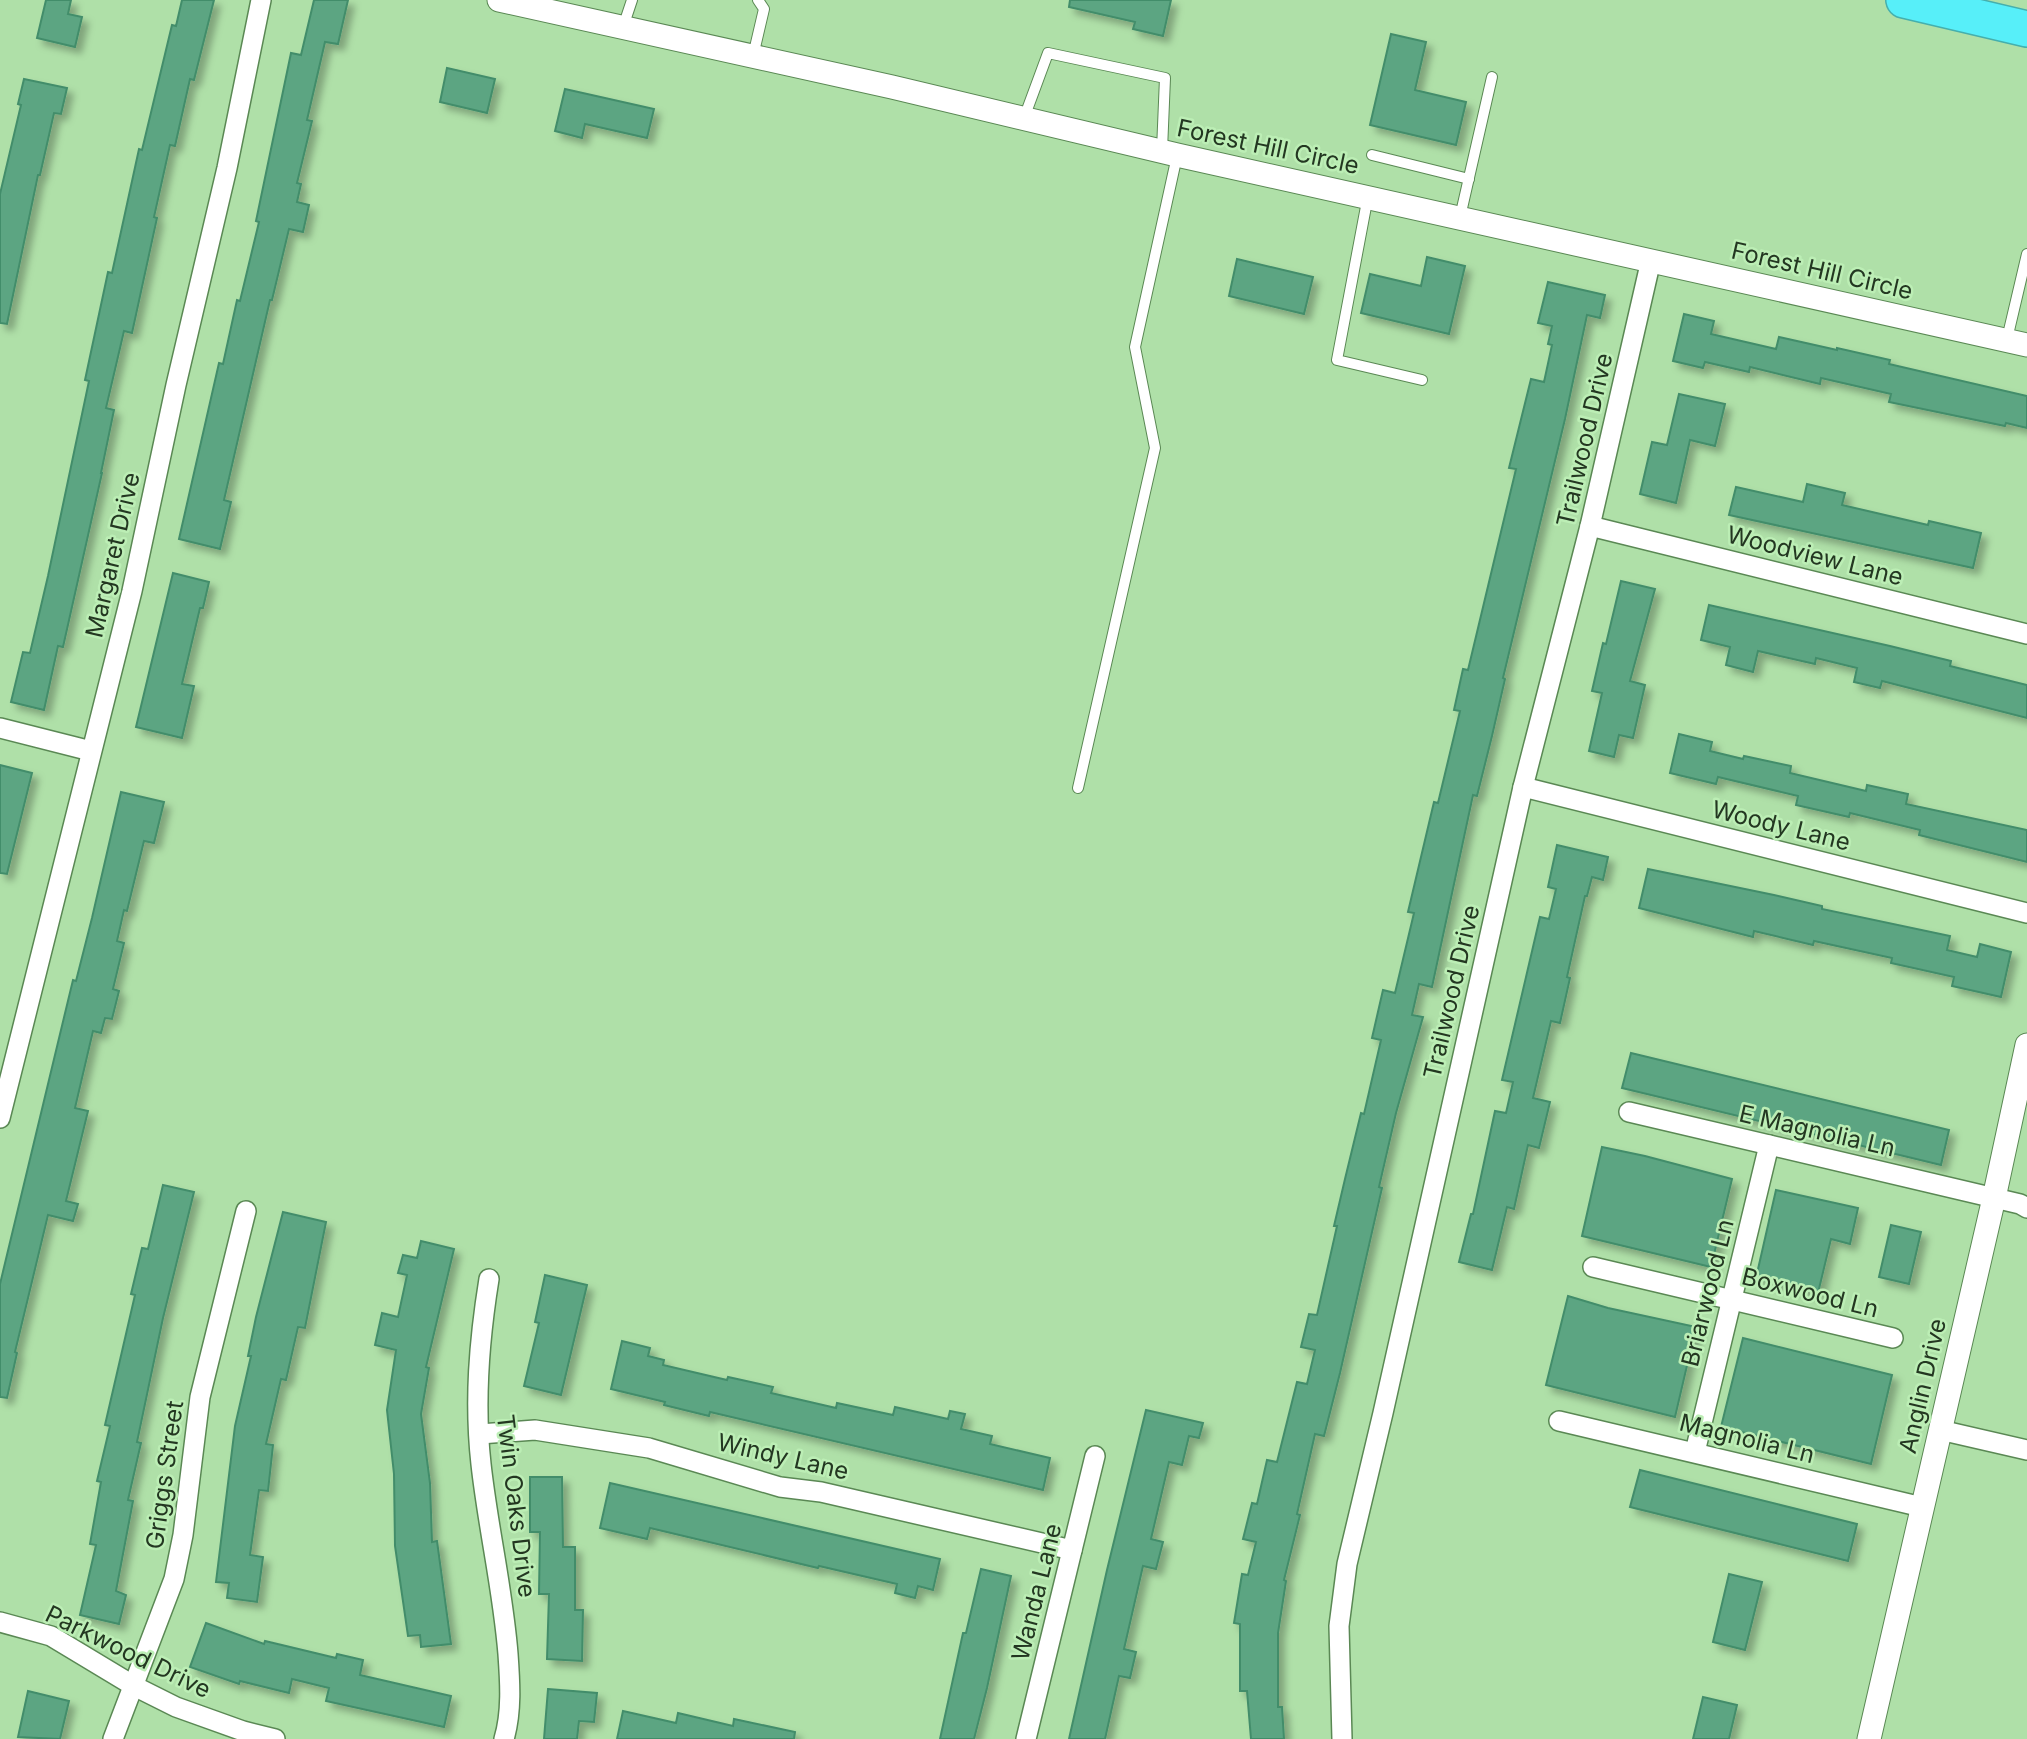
<svg xmlns="http://www.w3.org/2000/svg" width="2027" height="1739" font-family="Inter,sans-serif">
  <style>
    .building { fill: #5ba582; stroke: #438d6b; stroke-width: 2; filter: url(#shadow) }
    .lines { fill: none; stroke-linecap: round; stroke-linejoin: round }
    .service-casing { stroke: #5a8854; stroke-width: 12 }
    .minor-casing { stroke: #5a8854; stroke-width: 22 }
    .tertiary-casing { stroke: #5a8854; stroke-width: 25 }
    .motorway-casing { stroke: #45afad; stroke-width: 38 }
    .service { stroke: #fff; stroke-width: 10 }
    .minor { stroke: #fff; stroke-width: 19 }
    .tertiary { stroke: #fff; stroke-width: 23 }
    .motorway { stroke: #57eff9; stroke-width: 35 }
    .labels { text-anchor: middle; stroke-width: 5; stroke-linejoin: round; paint-order: stroke }
    .street-label { font-size: 24px; fill: #233721; stroke: #bceeb5 }
  </style>
  <defs>
    <filter id="shadow"><feDropShadow dx="6" dy="6" stdDeviation="3.5" flood-color="#0004"/></filter>
  </defs>
  <rect width="100%" height="100%" fill="#afe0a8"/>
  <g class="building">
    <path d="M46,0H71L68,14L82,17L75,47L37,38Z"/>
    <path d="M182,0H214L194,80L190,79L175,146L170,145L154,217L157,218L132,333L124,331L106,408L114,410L101,473H102L63,647L58,646L44,710L11,702L23,652L30,653L48,576L89,381L85,380L108,272L112,273L139,149L142,150L172,25L176,26Z"/>
    <path d="M314,0H348L338,44L325,42L307,120L312,121L297,183L301,184L297,202L309,205L303,232L289,229L272,300H270L224,500L231,502L220,549L179,539L219,363L223,364L237,300L240,301L259,222L256,221L291,53L301,55Z"/>
    <path d="M1070,0H1171L1163,36L1133,29L1135,22L1069,7Z"/>
    <path d="M1391,34L1426,42L1415,90L1466,102L1456,145L1370,125Z"/>
    <path d="M447,68L495,79L487,113L440,102Z"/>
    <path d="M24,79L67,88L61,114L54,113L40,175H38L7,324L0,323V194L21,105L18,104Z"/>
    <path d="M565,89L654,109L647,138L585,124L582,138L555,131Z"/>
    <path d="M1427,257L1465,266L1449,334L1361,313L1370,274L1421,286Z"/>
    <path d="M1237,259L1313,277L1304,314L1229,296Z"/>
    <path d="M1548,282L1605,295L1600,318L1587,315L1565,419L1503,678L1505,679L1492,736L1477,796L1473,795L1432,987L1419,984L1412,1015L1423,1017L1396,1113L1379,1187L1382,1188L1340,1373L1324,1436L1315,1434L1297,1514L1300,1515L1284,1580L1286,1581L1278,1633V1707H1282L1284,1739H1251L1247,1691H1240V1624L1234,1623L1242,1574L1248,1575L1256,1542L1243,1539L1252,1503L1257,1504L1267,1460L1277,1462L1297,1382L1307,1384L1315,1350L1301,1347L1309,1314L1317,1315L1337,1226H1334L1345,1179L1361,1113L1364,1114L1381,1040L1372,1038L1383,990L1395,993L1414,913L1408,912L1434,802L1438,803L1460,711L1454,710L1463,669L1468,670L1516,469L1509,468L1531,379L1544,382L1552,345L1548,344L1552,326L1538,323Z"/>
    <path d="M1684,314L1714,321L1711,334L1776,349L1779,337L1837,350V348L1890,360L1889,364L2027,396V428L2006,423L2005,426L1889,402L1891,394L1821,378L1820,384L1750,367L1749,372L1705,362L1703,368L1673,361Z"/>
    <path d="M1679,394L1725,404L1715,446L1690,440L1676,503L1640,494L1652,442L1667,445Z"/>
    <path d="M1807,484L1845,493L1842,505L1928,525L1929,521L1981,533L1973,568L1729,515L1736,487L1803,502Z"/>
    <path d="M173,573L209,582L203,608H200L182,684L194,686L182,738L136,727Z"/>
    <path d="M1621,581L1655,589L1630,681L1645,685L1633,738L1619,735L1614,757L1589,751L1602,693L1592,691L1603,643L1606,644Z"/>
    <path d="M1709,605L1890,646L1951,661L1950,666L2027,685V718L1882,681L1880,688L1854,682L1857,668L1816,658L1815,664L1758,651L1753,672L1726,665L1730,647L1701,640Z"/>
    <path d="M1679,734L1712,742L1710,751L1743,759L1744,756L1791,766L1790,773L1866,791L1867,785L1908,794L1906,804L2027,830V862L1919,835L1920,830L1850,813L1849,817L1796,805L1798,796L1718,777L1716,784L1670,773Z"/>
    <path d="M0,765L32,773L7,874L0,873Z"/>
    <path d="M121,792L164,802L154,843L144,841L127,911L124,910L117,941L124,943L113,989L119,991L112,1019L105,1018L101,1033L93,1031L75,1108L88,1111L66,1201L78,1204L73,1221L48,1215L15,1352L17,1353L7,1398L0,1397V1284L73,980L76,981L92,918Z"/>
    <path d="M1557,845L1608,857L1603,880L1592,877L1587,896H1585L1567,977L1570,978L1560,1023L1551,1021L1533,1098L1550,1102L1539,1148L1528,1145L1514,1209L1507,1207L1492,1270L1459,1262L1471,1214H1473L1495,1111L1506,1113L1513,1082L1502,1080L1540,917L1549,919L1556,889L1548,887Z"/>
    <path d="M1648,869L1774,895L1822,906V909L1950,936L1947,950L1977,957L1980,944L2011,952L2001,997L1952,986L1954,977L1891,963L1892,958L1814,941L1813,945L1754,931L1753,937L1639,908Z"/>
    <path d="M1631,1053L1949,1130L1941,1165L1622,1088Z"/>
    <path d="M1602,1147L1645,1156L1732,1179L1711,1267L1582,1236Z"/>
    <path d="M163,1185L194,1192L163,1318L137,1442L141,1443L128,1500L133,1501L116,1591L126,1595L119,1624L80,1615L96,1545L90,1544L101,1482L97,1481L110,1426L105,1425L135,1295L131,1294L142,1248L148,1249Z"/>
    <path d="M1776,1190L1858,1208L1850,1244L1831,1239L1818,1293L1756,1278Z"/>
    <path d="M283,1212L326,1222L305,1328L298,1327L286,1380L281,1379L266,1444L273,1445L268,1491L259,1490L250,1555L263,1557L257,1602L227,1598L229,1583L216,1582L235,1426L251,1356H248L256,1317Z"/>
    <path d="M1891,1225L1921,1232L1909,1284L1879,1277Z"/>
    <path d="M421,1241L454,1249L426,1367L429,1368L421,1414L430,1483L432,1542L437,1541L451,1644L421,1647L420,1635L408,1636L395,1546L394,1474L387,1410L396,1350L375,1345L382,1313L398,1317L407,1275L398,1273L403,1255L417,1258Z"/>
    <path d="M545,1275L587,1285L561,1395L524,1386L539,1323L535,1322Z"/>
    <path d="M1568,1296L1608,1308L1696,1327L1675,1417L1546,1385Z"/>
    <path d="M1743,1338L1892,1375L1871,1464L1721,1427Z"/>
    <path d="M622,1341L650,1348L648,1356L664,1360L663,1365L727,1380L728,1377L773,1387L771,1393L836,1408L837,1403L893,1415L895,1407L948,1419L950,1411L965,1414L961,1429L992,1436L990,1444L1050,1458L1043,1490L710,1412L709,1416L664,1405L665,1402L611,1389Z"/>
    <path d="M1146,1410L1203,1423L1199,1438L1189,1436L1182,1465L1169,1462L1151,1539L1163,1542L1156,1569L1143,1566L1124,1649L1136,1652L1130,1678L1119,1676L1105,1739H1069L1107,1570Z"/>
    <path d="M1640,1470L1857,1524L1848,1561L1630,1507Z"/>
    <path d="M530,1477H562L563,1547H575V1610H583L582,1661L547,1659L549,1594H539L540,1532H530Z"/>
    <path d="M610,1483L940,1559L933,1590L918,1586L915,1598L895,1593L897,1584L819,1566L818,1568L650,1528L647,1539L600,1528Z"/>
    <path d="M981,1569L1011,1576L987,1688L974,1739H940L963,1633H966Z"/>
    <path d="M1729,1574L1762,1582L1745,1650L1713,1642Z"/>
    <path d="M206,1623L264,1644L265,1641L336,1658L337,1654L363,1660L360,1675L451,1696L444,1727L326,1701L329,1688L292,1679L289,1693L240,1681L239,1684L190,1667Z"/>
    <path d="M548,1689L597,1693L594,1722L579,1721L577,1739H544Z"/>
    <path d="M28,1691L69,1701L60,1739L18,1737Z"/>
    <path d="M1703,1697L1737,1705L1729,1739H1693Z"/>
    <path d="M623,1711L676,1723L678,1713L733,1726L734,1719L795,1732L794,1739H617Z"/>
  </g>
  <g class="lines">
    <g class="service-casing">
      <g id="service">
        <path d="M623,27L632,0"/>
        <path d="M753,56L764,9L758,0"/>
        <path d="M1024,118L1048,53L1165,78L1162,150"/>
        <path d="M1372,155L1469,179"/>
        <path d="M1368,196L1337,360L1422,380"/>
        <path d="M1460,217L1492,77"/>
        <path d="M2007,339L2027,254"/>
        <path d="M1078,788L1155,448L1135,347L1177,156"/>
      </g>
    </g>
    <g class="minor-casing">
      <g id="minor">
        <path d="M1590,526L2027,634"/>
        <path d="M0,728L91,751"/>
        <path d="M1523,787L2027,913"/>
        <path d="M1629,1112L2020,1204L2027,1208"/>
        <path d="M0,1118L132,591L176,385L227,168L261,0"/>
        <path d="M1593,1267L1893,1338"/>
        <path d="M489,1279C479,1341 474,1401 481,1464C488,1528 503,1590 508,1654C510,1682 512,1712 504,1739"/>
        <path d="M1559,1421L1922,1507"/>
        <path d="M1940,1430L2027,1450"/>
        <path d="M480,1434L535,1430L649,1448L780,1487L821,1492L1072,1550"/>
        <path d="M1695,1452L1769,1145"/>
        <path d="M0,1622L51,1636L134,1686L176,1707L243,1731L275,1739"/>
        <path d="M113,1739L174,1579L183,1535L200,1397L246,1211"/>
        <path d="M1026,1739L1095,1456"/>
        <path d="M1342,1739L1339,1626L1347,1564L1383,1413L1523,787L1590,526L1651,260"/>
      </g>
    </g>
    <g class="tertiary-casing">
      <g id="tertiary">
        <path d="M499,0L892,87L1177,155L2027,345"/>
        <path d="M1869,1739L1994,1198L2027,1045"/>
      </g>
    </g>
    <g class="motorway-casing">
      <path id="motorway" d="M1904,0L2027,29"/>
    </g>
    <use href="#service" class="service"/>
    <use href="#minor" class="minor"/>
    <use href="#tertiary" class="tertiary"/>
    <use href="#motorway" class="motorway"/>
  </g>
  <g class="labels">
    <g class="street-label">
      <text transform="translate(1268 147) rotate(12)" y="8">Forest Hill Circle</text>
      <text transform="translate(1822 271) rotate(13)" y="8">Forest Hill Circle</text>
      <text transform="translate(1585 440) rotate(-77)" y="8">Trailwood Drive</text>
      <text transform="translate(113 555) rotate(-77)" y="8">Margaret Drive</text>
      <text transform="translate(1815 556) rotate(14)" y="8">Woodview Lane</text>
      <text transform="translate(1781 826) rotate(14)" y="8">Woody Lane</text>
      <text transform="translate(1452 992) rotate(-77)" y="8">Trailwood Drive</text>
      <text transform="translate(1817 1131) rotate(13)" y="8">E Magnolia Ln</text>
      <text transform="translate(1708 1293) rotate(-76)" y="8">Briarwood Ln</text>
      <text transform="translate(1810 1293) rotate(14)" y="8">Boxwood Ln</text>
      <text transform="translate(1923 1386) rotate(-77)" y="8">Anglin Drive</text>
      <text transform="translate(1747 1439) rotate(14)" y="8">Magnolia Ln</text>
      <text transform="translate(783 1457) rotate(13)" y="8">Windy Lane</text>
      <text transform="translate(165 1475) rotate(-82)" y="8">Griggs Street</text>
      <text transform="translate(516 1506) rotate(83)" y="8">Twin Oaks Drive</text>
      <text transform="translate(1037 1592) rotate(-76)" y="8">Wanda Lane</text>
      <text transform="translate(128 1652) rotate(26)" y="8">Parkwood Drive</text>
    </g>
  </g>
</svg>
